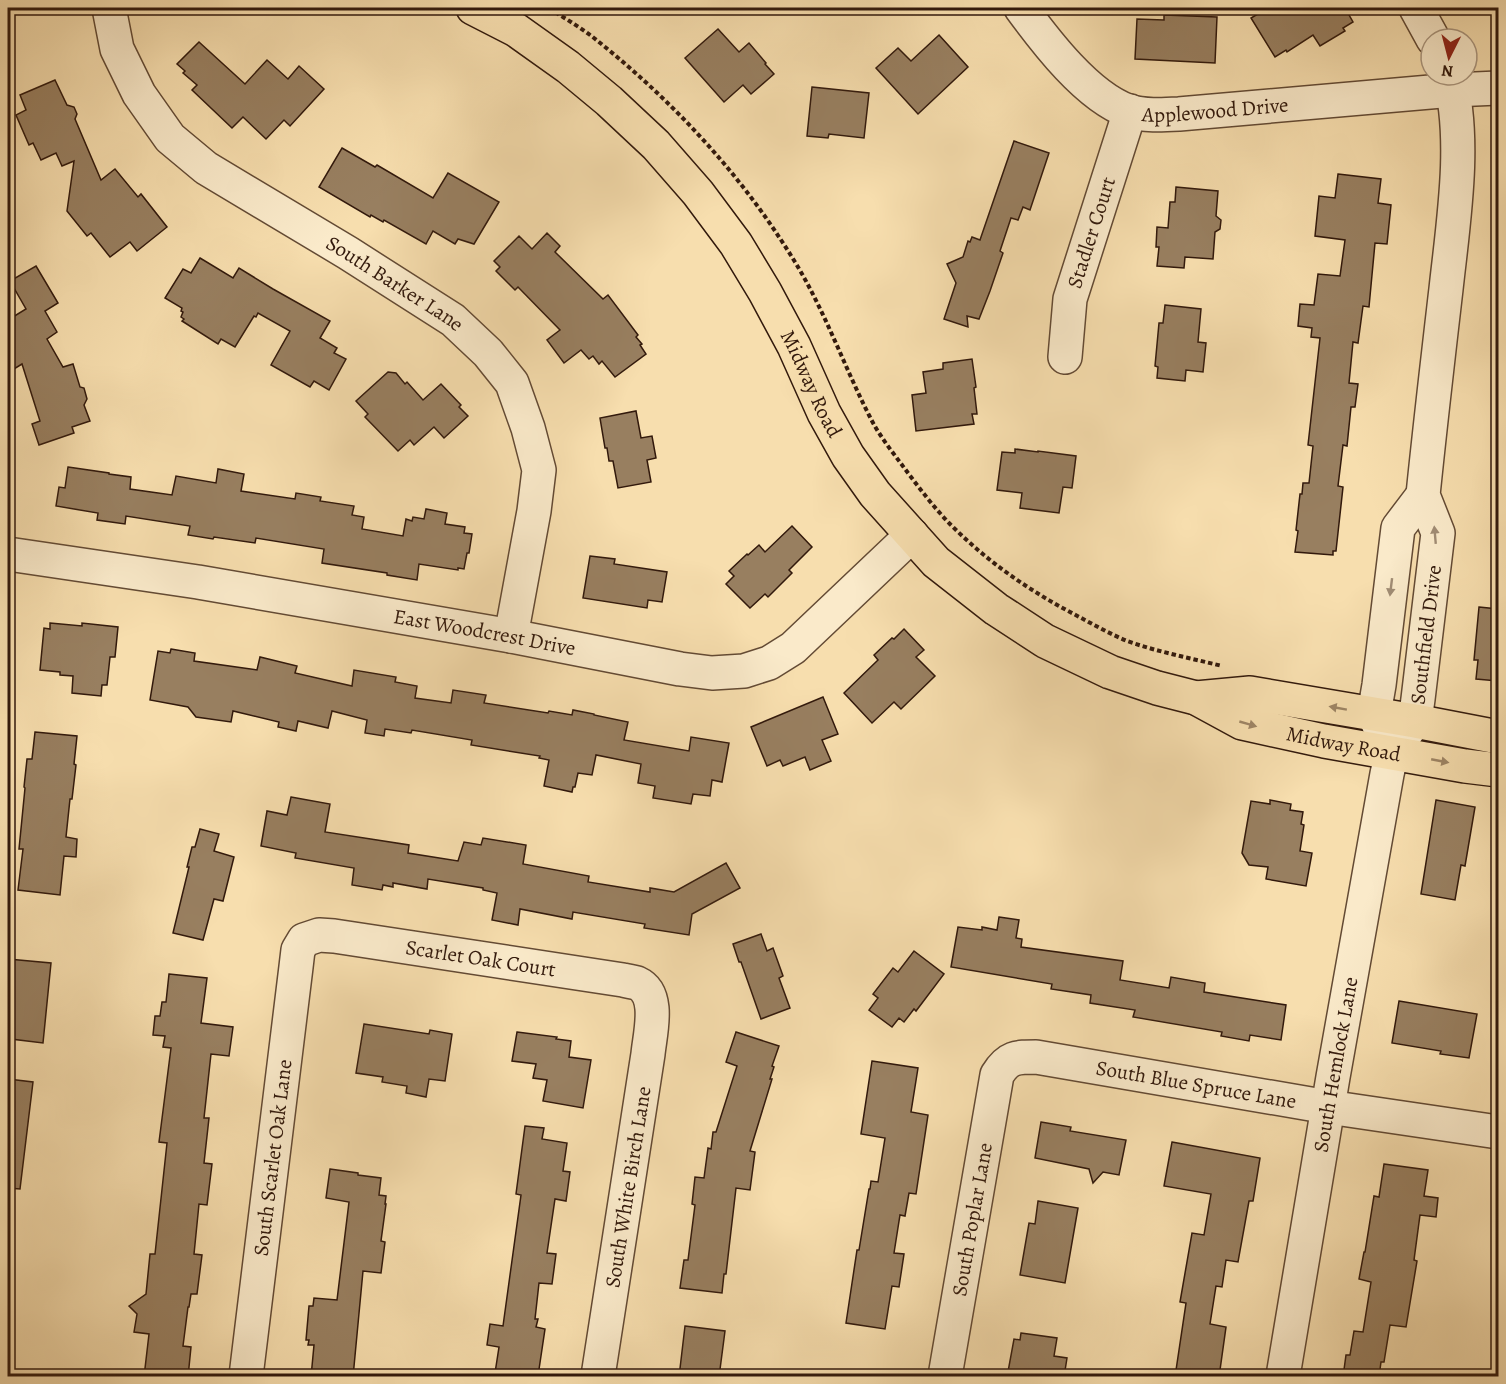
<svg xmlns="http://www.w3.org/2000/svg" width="1506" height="1384" font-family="Alegreya,serif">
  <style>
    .building { fill: #987f60; stroke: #32190c; stroke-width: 1.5 }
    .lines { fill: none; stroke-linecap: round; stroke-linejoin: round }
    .minor-casing { stroke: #634a34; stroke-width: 36 }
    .major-casing { stroke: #32190c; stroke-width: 36 }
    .path { stroke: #32190c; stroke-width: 4; stroke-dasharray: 4.5 3; stroke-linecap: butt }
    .minor { stroke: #faeaca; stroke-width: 33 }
    .major { stroke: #f7deae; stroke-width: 33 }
    .oneway { fill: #a08c74 }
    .oneway2 { fill: #9e8565 }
    .labels { text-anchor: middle; stroke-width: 4.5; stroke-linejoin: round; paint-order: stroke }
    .street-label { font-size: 21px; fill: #32190c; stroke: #faeaca }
  </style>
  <rect width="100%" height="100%" fill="#f7deae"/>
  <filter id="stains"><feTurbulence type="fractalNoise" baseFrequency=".00333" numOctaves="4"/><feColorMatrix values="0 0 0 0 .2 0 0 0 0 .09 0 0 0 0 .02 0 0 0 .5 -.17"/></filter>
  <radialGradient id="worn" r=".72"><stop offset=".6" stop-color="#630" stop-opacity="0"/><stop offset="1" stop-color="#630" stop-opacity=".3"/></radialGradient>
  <g class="building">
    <path d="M1268,8H1345L1353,22L1343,28L1345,31L1320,46L1313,35L1287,52L1286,50L1275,57L1251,18Z"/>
    <path d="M1164,15L1217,17L1215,63L1135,59L1137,19L1164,20Z"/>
    <path d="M718,29L739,52L749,43L766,63L765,64L774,74L751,94L743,85L724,102L685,58Z"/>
    <path d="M939,35L968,67L918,114L876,68L898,48L911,61Z"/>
    <path d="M199,42L245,84L267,60L288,79L299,66L324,89L290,126L284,120L266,139L243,117L232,128L192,90L197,85L183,73L185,71L177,64Z"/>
    <path d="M55,80L67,105L74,107L77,114L75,119L101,180L115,169L138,197L141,194L167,227L137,251L130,242L110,257L91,233L87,236L67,211L74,161L62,166L56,153L41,160L33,143L29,145L16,115L26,110L20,95Z"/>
    <path d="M812,87L869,93L864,138L829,134L828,138L807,136Z"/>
    <path d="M1014,141L1049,153L1030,210L1023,207L1018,220L1011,218L1000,251L1003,253L990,291L979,319L967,316L968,327L944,319L956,283L947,264L963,257L968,241L970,242L972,237L980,240L981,237Z"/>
    <path d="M342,148L375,167L377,165L433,198L448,173L499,202L474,244L458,239L455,244L433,231L426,244L384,220L383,222L371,215L370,217L319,187Z"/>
    <path d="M1338,174L1381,179L1378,203L1391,205L1387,244L1375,243L1369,307L1363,306L1358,343L1353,342L1349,383L1358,384L1355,407H1351L1347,446L1343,445L1338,486L1343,487L1336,551H1333V555L1295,552L1298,531L1296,530L1300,494H1302L1303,483H1309L1313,446L1308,445L1320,338L1311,337L1312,328L1298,326L1300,304L1314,305L1318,274L1340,276L1345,240L1315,236L1319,196L1335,198Z"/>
    <path d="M1176,187L1218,191L1216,216L1221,220L1220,229L1215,232L1213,259L1185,257L1184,268L1157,266L1159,247H1156L1157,227L1168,228L1170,202H1175Z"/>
    <path d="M547,233L560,246L555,252L603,299L608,295L638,335L636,337L642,344L640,345L646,354L615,377L602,361L599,364L593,356L589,359L581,350L564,363L547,340L560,330L518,287L515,290L496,271L500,267L494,261L519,236L532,249Z"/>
    <path d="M200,258L233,278L239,268L273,289L330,321L320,338L337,348L334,353L346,359L329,390L314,381L310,387L271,365L290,331L258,313L256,317L254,316L235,347L221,339L218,344L182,321L184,319L181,317L183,312L181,311L182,308L165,298L183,269L191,273Z"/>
    <path d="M36,266L58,303L45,311L57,332L47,339L63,367L73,364L80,387L84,388L87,399L84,405L90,421L72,427L74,433L39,445L32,424L40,421L22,364L14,369L8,358V320L26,309L10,281Z"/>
    <path d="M1165,305L1201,309L1198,342L1206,343L1203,372L1186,370L1185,381L1157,378L1158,367L1155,366L1159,323H1163Z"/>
    <path d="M972,359L976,387L974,388L977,414H972L974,424L916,431L912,395L926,393L923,372L943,369V363Z"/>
    <path d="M388,372L396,373L405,384L407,382L423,400L441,384L461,405L459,407L468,416L444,438L434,427L414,445L410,440L398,451L365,417L368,414L356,401Z"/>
    <path d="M636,411L641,438L652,436L656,458L647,460L651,482L618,488L613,461H609L607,448H605L600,418Z"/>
    <path d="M1015,449L1038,452V451L1076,456L1072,488L1063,487L1059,513L1020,508L1022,493L997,490L1002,452L1015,453Z"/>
    <path d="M68,467L109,473V474L131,477L130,489L172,495L176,476L216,483L218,469L244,474L241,491L295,499L296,493L321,497L320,501L354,506L352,515L364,517L362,529L403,536L406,519L412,521L413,517L424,519L426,509L447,513L445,524L465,527L464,533L472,534L469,553H467L464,569L458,568V570L419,564L417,580L387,575V573L322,563L324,549L256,538L255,543L214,537L213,539L188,535L190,526L126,516L125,524L97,520L98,513L56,506L59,487L65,488Z"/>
    <path d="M792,526L812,547L789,570L792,573L768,597L765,594L750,608L726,584L734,576L729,571L747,554L748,555L759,545L765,552Z"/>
    <path d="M590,556L615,559L614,564L667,572L662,602L648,600L647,608L583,598Z"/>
    <path d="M1479,607L1498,609V681L1476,679L1478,660H1474Z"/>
    <path d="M50,623L82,626V623L118,627L115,657H110L107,685H102L101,696L72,693L73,676L60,675V672L40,670L44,628L50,629Z"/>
    <path d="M904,629L924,650L916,657L935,676L901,709L894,702L872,723L844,693L878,660L874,655L892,638L894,639Z"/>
    <path d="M171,649L195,653L194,661L257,670L260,657L297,666L295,673L352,686L354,670L396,677L395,682L417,686L415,698L451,703L453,690L486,695L484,703L548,713L549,711L572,715L573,710L594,714V715L628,722L624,740L689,751L691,737L729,743L722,782L712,780L710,796L693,794L691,804L653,798L655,786L638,783L641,764L596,755L592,775L578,773L575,787H573L572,792L544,786L549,760L539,758L540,756L471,745L472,740L412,730L411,733L385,729L384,736L365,733L367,720L332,711L328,728L298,721L296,731L278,727L279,722L233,711L231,722L196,717L188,707L150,700L158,651L170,653Z"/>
    <path d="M823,697L838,734L822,740L831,761L810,770L805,757L783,766L780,760L767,766L751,727Z"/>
    <path d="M35,732L77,736L74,764L76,765L72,799H70L66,837L77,839L76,857L64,856L60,895L18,890L23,849H19L25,788L24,787L27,759H32Z"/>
    <path d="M291,797L330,804L325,832L409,845L408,853L458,861L464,842L481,845L483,838L526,845L523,864L589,876L588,882L650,892V888L674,892L726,863L740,888L692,914L689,935L644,928L645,924L573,912L572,919L520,909L518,925L492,920L497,893L483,890V888L428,879L427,889L393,883V887L383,885L382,890L352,885L354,868L295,858L296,853L261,846L267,811L287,815Z"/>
    <path d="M1270,800L1291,804L1290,810L1303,812L1301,824L1304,825L1300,851L1312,853L1306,886L1266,879L1268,867L1249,865L1242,853L1251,801L1270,804Z"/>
    <path d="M1436,800L1475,807L1465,866L1461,865L1455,900L1421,894Z"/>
    <path d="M200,829L219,834L214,851L234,857L223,901L214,899L203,940L173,933L189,867H187L192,847H195Z"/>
    <path d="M999,917L1019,920L1016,938L1022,939L1021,947L1123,961L1120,980L1169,988L1171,977L1205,983L1204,992L1286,1005L1281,1040L1250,1035L1249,1041L1221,1036L1222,1032L1133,1017L1135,1010L1090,1003L1091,995L1051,989L1052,984L951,967L958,927L982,930V927L997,930Z"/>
    <path d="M761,934L767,951L773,948L783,976L779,978L790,1008L761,1019L741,962H739L733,944Z"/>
    <path d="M914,951L944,974L916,1011L914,1009L904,1022L899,1018L892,1027L869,1010L878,998L873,994L893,968L898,972Z"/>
    <path d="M8,959L51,963L43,1043L11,1039L12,1034L8,1033V1016L10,988H8Z"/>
    <path d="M169,974L207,978L201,1023L233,1027L229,1056L211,1054L204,1118H209L204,1163L212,1164L207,1205L199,1204L194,1254L202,1255L197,1294H191L189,1307H188L183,1346L191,1347L188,1377H144L149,1334L134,1332L137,1314L129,1306L146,1294L150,1254H155L167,1143L159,1142L171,1048L163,1047L165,1036L153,1035L155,1016H160L162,1002H166Z"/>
    <path d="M1399,1001L1477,1014L1469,1058L1440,1054L1441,1051L1392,1043Z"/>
    <path d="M364,1024L429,1034L430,1030L452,1034L445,1081L429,1079L426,1097L406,1093L407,1086L382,1082L383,1077L356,1073Z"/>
    <path d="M517,1032L557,1037L556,1039L571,1041L569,1057L591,1060L583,1108L543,1101L547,1080L533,1078L536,1064L512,1061Z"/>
    <path d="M736,1032L779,1046L772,1066L774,1067L770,1079H772L750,1151L755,1152L750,1190L736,1188L726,1274H724L722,1293L680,1288L684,1260H688L695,1205L692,1204L695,1177L704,1178L708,1148L711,1149L713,1132H716L737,1066L726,1062Z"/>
    <path d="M872,1061L918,1068L911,1112L928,1115L916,1194L909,1193L905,1216L900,1215L894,1253L904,1254L899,1287L892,1286L885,1329L846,1323L857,1250H859L869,1189H870L871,1181L878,1182L885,1138L861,1134Z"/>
    <path d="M8,1079L33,1082L20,1189L8,1188Z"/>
    <path d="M1041,1122L1071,1127L1070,1131L1126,1140L1119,1175L1103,1172L1093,1183L1089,1169L1035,1158Z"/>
    <path d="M525,1126L544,1128L542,1139L567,1143L563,1171L570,1172L566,1201L555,1199L547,1253L556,1254L552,1284L539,1283L535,1319H538L536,1327L545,1329L538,1376L521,1374V1377L495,1373L499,1347L487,1345L490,1324L503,1326L521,1195L516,1194Z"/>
    <path d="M1172,1142L1260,1158L1253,1201H1249L1238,1262L1226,1260L1222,1287L1216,1286L1210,1324L1226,1327L1219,1377H1175L1186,1303L1180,1302L1192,1233L1204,1235L1211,1194L1164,1186Z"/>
    <path d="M1384,1164L1428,1170L1424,1196L1438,1198L1436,1217L1420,1215L1414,1260L1417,1261L1406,1327L1390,1325L1384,1362H1381L1379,1377H1343L1346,1355H1350L1354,1331L1363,1332L1371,1282L1359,1279L1364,1252H1365L1374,1196L1379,1197Z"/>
    <path d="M330,1169L358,1173V1175L381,1178L379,1195L386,1196L385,1204H386L381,1241L385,1242L381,1273L363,1271L353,1377H311L314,1345H308L309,1340H306L309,1306H313L314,1298L337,1300L349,1202L326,1198Z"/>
    <path d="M1038,1201L1078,1208L1065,1283L1020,1275L1029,1223L1035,1224Z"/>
    <path d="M685,1326L725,1331L719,1377H679Z"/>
    <path d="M1021,1333L1057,1338L1054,1356L1067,1358L1064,1377H1007L1014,1339L1020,1340Z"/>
  </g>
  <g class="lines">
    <g class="minor-casing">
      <g id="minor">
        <path id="s1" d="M109,8L117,49L139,94L170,138L206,168L348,253L453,320L488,353L512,383L528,428L539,470L534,511L511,636"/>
        <path id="s2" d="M1021,8C1046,42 1087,96 1128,111C1144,116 1162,115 1179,114L1453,90L1498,88"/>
        <path d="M1416,8L1433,39"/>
        <path id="s3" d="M1065,357L1070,299L1130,111"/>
        <path id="s4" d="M8,554L198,582L511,636L680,669L712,673L744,671L769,663L793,648L912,535"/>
        <path d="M1385,739L1374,714L1379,685L1398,528L1423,495"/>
        <path id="s5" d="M246,1376L296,967L298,950L304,940L319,935L334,936L623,980C627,981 633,982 637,983C661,994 650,1033 648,1054L598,1376"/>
        <path id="s6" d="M945,1376L997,1075C1008,1057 1016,1057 1036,1057L1328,1107L1498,1132"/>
        <path id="s7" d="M1283,1376L1333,1077L1387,774L1392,752L1415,721L1418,699L1438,533L1423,495C1430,426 1438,358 1446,289C1453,224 1467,139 1449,75"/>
      </g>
    </g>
    <g class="major-casing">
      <g id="major">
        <path id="s8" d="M473,8L516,30L568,67L609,101L656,145L698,193L736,244L765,292L794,346L824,413L848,456L875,494L936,562L996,609L1045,641L1110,672L1157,688L1196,698L1242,723L1324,741L1465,766L1498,770"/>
        <path d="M1196,698L1250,693L1415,721L1498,737"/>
      </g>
    </g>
    <path class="path" d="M549,8C564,18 580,27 594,38C673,101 742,175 795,262C826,313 845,369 872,421C881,438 894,454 905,469C920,489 935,509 952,526C987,561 1027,589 1070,612C1089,622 1108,633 1127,641C1158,652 1190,658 1222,666"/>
    <use href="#minor" class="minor"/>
    <use href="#major" class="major"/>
  </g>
  <defs><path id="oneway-solid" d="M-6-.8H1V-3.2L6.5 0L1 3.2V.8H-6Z" transform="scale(1.5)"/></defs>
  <g class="oneway">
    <use href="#oneway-solid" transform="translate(1435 535) rotate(-95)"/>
    <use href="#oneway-solid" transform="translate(1391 587) rotate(97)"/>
  </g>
  <g class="oneway2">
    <use href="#oneway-solid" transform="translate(1338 708) rotate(-170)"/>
    <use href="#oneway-solid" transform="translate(1248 724) rotate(16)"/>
    <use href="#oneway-solid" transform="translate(1440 761) rotate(11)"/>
  </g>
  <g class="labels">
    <g class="street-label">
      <text dy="7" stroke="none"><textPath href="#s2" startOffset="238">Applewood Drive</textPath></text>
      <text dy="7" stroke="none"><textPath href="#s3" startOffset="128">Stadler Court</textPath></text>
      <text dy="7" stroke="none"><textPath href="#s1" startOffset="414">South Barker Lane</textPath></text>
      <text dy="7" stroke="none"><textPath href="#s8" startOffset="516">Midway Road</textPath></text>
      <text dy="7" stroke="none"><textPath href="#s4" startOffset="483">East Woodcrest Drive</textPath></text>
      <text dy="7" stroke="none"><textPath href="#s7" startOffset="759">Southfield Drive</textPath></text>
      <text dy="7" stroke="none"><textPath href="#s8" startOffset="1188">Midway Road</textPath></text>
      <text dy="7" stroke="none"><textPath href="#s5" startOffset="620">Scarlet Oak Court</textPath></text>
      <text dy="7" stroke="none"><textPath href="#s7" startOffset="316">South Hemlock Lane</textPath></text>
      <text dy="7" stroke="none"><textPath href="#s6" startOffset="514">South Blue Spruce Lane</textPath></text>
      <text dy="7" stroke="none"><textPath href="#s5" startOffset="220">South Scarlet Oak Lane</textPath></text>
      <text transform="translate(628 1187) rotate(-81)" y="7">South White Birch Lane</text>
      <text dy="7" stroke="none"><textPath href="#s6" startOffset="159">South Poplar Lane</textPath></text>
    </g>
  </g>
  <rect width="1506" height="1384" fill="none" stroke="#f7deae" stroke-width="30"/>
  <rect x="9" y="9" width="1488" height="1366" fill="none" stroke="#32190c" stroke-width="3"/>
  <rect x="15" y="15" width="1476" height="1354" fill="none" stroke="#32190c" stroke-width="1.5"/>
  <g transform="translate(1449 57) rotate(186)"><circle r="28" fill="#faeaca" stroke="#aa967e" stroke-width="1.5"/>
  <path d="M0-4.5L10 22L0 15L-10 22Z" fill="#8f2418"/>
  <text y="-9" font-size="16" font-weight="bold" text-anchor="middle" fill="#32190c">N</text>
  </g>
  <rect width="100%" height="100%" filter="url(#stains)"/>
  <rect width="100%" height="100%" fill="url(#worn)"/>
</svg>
